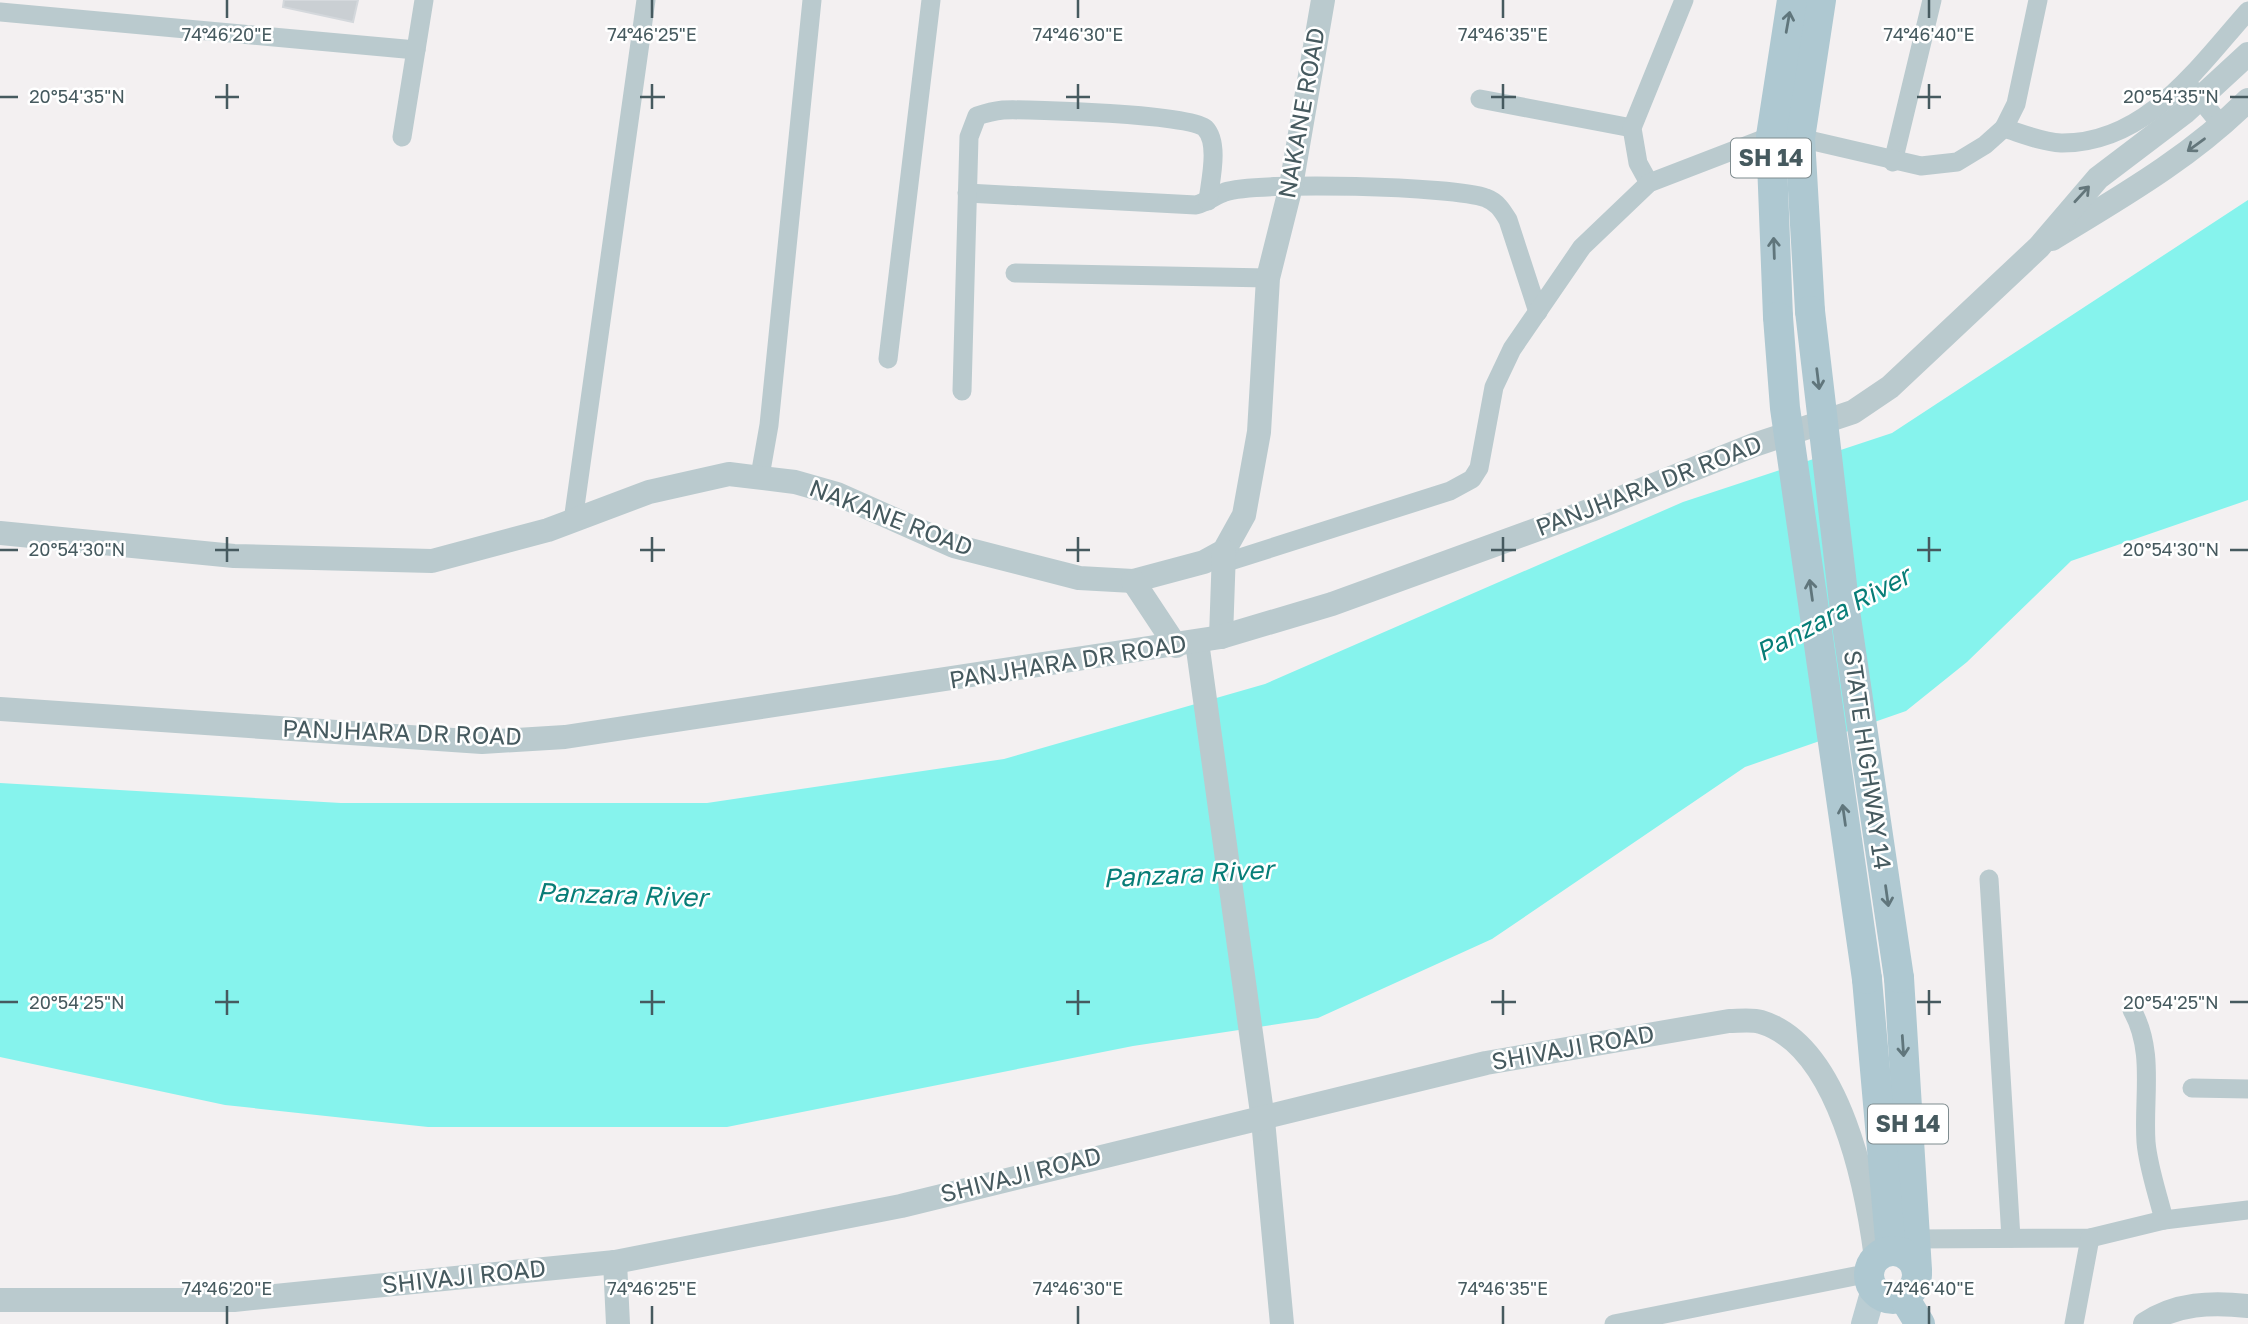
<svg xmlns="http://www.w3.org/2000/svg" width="2248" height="1324" font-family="'Golos Text',sans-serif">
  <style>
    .water { fill: #86f3ed }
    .building { fill: #cacfd3; stroke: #d4d8dc; stroke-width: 2 }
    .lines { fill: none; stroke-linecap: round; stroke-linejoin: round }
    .minor { stroke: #bacace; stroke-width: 19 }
    .tertiary { stroke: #bacace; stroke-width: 24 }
    .secondary { stroke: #bacdd3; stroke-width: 26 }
    .primary { stroke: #aec8d1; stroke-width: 30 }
    .primary-bridge { stroke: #aec8d1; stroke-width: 30 }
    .oneway { stroke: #60767c }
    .oneway2 { stroke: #63767b }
    .ticks { fill: none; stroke: #465a5f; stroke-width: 2.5 }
    .labels { text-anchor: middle; stroke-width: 5; stroke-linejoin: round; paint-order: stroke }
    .shield { fill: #fff; stroke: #7e8c8f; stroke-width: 2 }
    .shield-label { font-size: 23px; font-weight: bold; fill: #465a5f }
    .street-label { font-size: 24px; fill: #465a5f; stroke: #fff }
    .water-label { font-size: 26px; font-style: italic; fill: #077d77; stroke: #fff }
    .ticks-label { font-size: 18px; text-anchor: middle; fill: #465a5f; stroke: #fff; stroke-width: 5; stroke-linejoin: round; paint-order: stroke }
  </style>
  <rect width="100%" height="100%" fill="#f3f0f1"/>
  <path class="water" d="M2248,200V500L2071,561L1967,662L1906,711L1745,767L1492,939L1318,1018L1133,1046L727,1127H428L225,1105L0,1057V783L341,803H707L1004,759L1265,684L1683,502L1892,433Z"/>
  <path class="building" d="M284,0H358L353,22L283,7Z"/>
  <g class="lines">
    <g class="minor">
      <path d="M0,12L416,50"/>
      <path d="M2192,89L2222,126"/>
      <path d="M1480,99L1632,128"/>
      <path d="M2004,128C2023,134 2042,142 2061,143C2146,144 2198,67 2248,11"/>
      <path d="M402,137L424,0"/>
      <path d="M1893,162L1932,0"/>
      <path d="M1649,183L1638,163L1632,128L1684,0"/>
      <path d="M967,193L1196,205C1206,202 1215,196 1225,192C1255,181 1456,186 1486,198C1497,202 1502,210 1508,220L1538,312"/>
      <path d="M1015,273L1268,278"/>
      <path d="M888,359L931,0"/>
      <path d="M962,391L969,137L977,116C986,113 994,111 1003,110C1031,109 1192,114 1205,128C1220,143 1210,182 1208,201"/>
      <path d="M760,476L769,425L812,0"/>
      <path d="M573,521L646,0"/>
      <path d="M1224,563L1450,491L1472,479L1479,468L1494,387L1512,349L1582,247L1649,183L1771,136L1800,138L1921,166L1957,162L1985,145L2004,128L2016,104L2038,0"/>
      <path d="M1989,879L2011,1238"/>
      <path d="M2132,1010C2155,1051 2143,1097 2146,1142C2148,1167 2158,1195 2164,1220"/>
      <path d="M2192,1088L2248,1089"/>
      <path d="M1916,1239L2090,1238L2164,1220L2248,1210"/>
      <path d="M1614,1324L1870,1273"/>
      <path d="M2074,1324L2090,1238"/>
    </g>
    <g class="tertiary">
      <path d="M2052,239C2121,197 2191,157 2248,100"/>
      <path d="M0,533L234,556L432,561L548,530L649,492L729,474L795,482L837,494L954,546L1079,578L1133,581L1204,562L1224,551L1244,515L1259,432L1268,278L1291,186L1323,0"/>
      <path d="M1133,581L1176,646"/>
      <path d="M1221,637L1224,551"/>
      <path d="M1197,642L1263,1120L1282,1324"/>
      <path d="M0,709L482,742L565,737L1221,637L1332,604L1591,510L1754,445L1853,412L1890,387L2039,247L2098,178L2185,112L2248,54"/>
      <path d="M615,1262L618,1324"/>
      <path d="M0,1300H234L615,1262L901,1206L1486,1063L1729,1021C1738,1021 1752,1019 1761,1022C1840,1046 1867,1188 1876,1258"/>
      <path d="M2145,1324C2176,1303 2212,1302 2248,1306"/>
    </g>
    <path class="secondary" d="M1864,1324L1874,1289"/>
    <g class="primary">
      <path d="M1810,311L1800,138L1821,0"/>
      <path d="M1778,317L1771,136L1792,0"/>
      <path d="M1899,978L1917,1270"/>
      <path d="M1867,979L1891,1251"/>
      <circle cx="1893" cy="1275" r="24"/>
      <path d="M1903,1296L1920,1324"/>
    </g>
    <g class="primary-bridge">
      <path d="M1810,311L1845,611L1899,978"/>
      <path d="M1778,317L1785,408L1867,979"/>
    </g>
  </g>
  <defs><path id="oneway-shaft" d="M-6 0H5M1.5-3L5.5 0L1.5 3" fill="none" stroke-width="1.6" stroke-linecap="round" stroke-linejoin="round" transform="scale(1.75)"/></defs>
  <g class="oneway">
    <use href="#oneway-shaft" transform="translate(1788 22) rotate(-80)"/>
    <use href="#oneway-shaft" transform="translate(1774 248) rotate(-92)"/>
    <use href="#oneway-shaft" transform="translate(1818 379) rotate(83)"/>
    <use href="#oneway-shaft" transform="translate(1811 590) rotate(-98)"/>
    <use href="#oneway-shaft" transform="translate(1844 815) rotate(-98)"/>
    <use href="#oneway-shaft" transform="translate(1887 896) rotate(82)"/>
    <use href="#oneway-shaft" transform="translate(1903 1046) rotate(86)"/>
  </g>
  <g class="oneway2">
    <use href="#oneway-shaft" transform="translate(2196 145) rotate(144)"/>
    <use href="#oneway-shaft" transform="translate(2082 194) rotate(-47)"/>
  </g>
  <path class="ticks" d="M227,0V18M652,0V18M1078,0V18M1503,0V18M1929,0V18M227,84V109M652,84V109M1078,84V109M1503,84V109M1929,84V109M0,97H18M215,97H239M640,97H665M1066,97H1090M1491,97H1516M1917,97H1941M2230,97H2248M227,537V562M652,537V562M1078,537V562M1503,537V562M1929,537V562M0,550H18M215,550H239M640,550H665M1066,550H1090M1491,550H1516M1917,550H1941M2230,550H2248M227,990V1015M652,990V1015M1078,990V1015M1503,990V1015M1929,990V1015M0,1002H18M215,1002H239M640,1002H665M1066,1002H1090M1491,1002H1516M1917,1002H1941M2230,1002H2248M227,1306V1324M652,1306V1324M1078,1306V1324M1503,1306V1324M1929,1306V1324"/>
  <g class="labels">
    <g class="shield">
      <rect x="1731" y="138.5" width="80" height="39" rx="5"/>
      <rect x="1868" y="1104.5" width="80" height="39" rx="5"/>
    </g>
    <g class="shield-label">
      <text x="1771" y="166">SH 14</text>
      <text x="1908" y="1132">SH 14</text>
    </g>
    <g class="street-label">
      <text transform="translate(1302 113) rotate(-80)" y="8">NAKANE ROAD</text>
      <text transform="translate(1649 486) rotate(-21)" y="8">PANJHARA DR ROAD</text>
      <text transform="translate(891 518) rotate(21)" y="8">NAKANE ROAD</text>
      <text transform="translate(1068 662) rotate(-9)" y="8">PANJHARA DR ROAD</text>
      <text transform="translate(402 733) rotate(2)" y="8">PANJHARA DR ROAD</text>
      <text transform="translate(1867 760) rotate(82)" y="8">STATE HIGHWAY 14</text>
      <text transform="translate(1573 1048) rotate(-10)" y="8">SHIVAJI ROAD</text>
      <text transform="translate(1021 1175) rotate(-14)" y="8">SHIVAJI ROAD</text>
      <text transform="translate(464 1277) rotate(-6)" y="8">SHIVAJI ROAD</text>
    </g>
    <g class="water-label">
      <text transform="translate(1833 614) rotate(-28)" y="9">Panzara River</text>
      <text transform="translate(1188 874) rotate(-3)" y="9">Panzara River</text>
      <text transform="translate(622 895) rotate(2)" y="9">Panzara River</text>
    </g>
  </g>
  <g class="ticks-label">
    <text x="227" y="41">74°46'20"E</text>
    <text x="652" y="41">74°46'25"E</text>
    <text x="1078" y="41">74°46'30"E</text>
    <text x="1503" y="41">74°46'35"E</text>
    <text x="1929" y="41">74°46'40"E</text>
    <text x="77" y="103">20°54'35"N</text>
    <text x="2171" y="103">20°54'35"N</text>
    <text x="77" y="556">20°54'30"N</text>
    <text x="2171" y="556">20°54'30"N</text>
    <text x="77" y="1009">20°54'25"N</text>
    <text x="2171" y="1009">20°54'25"N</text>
    <text x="227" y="1295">74°46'20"E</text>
    <text x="652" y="1295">74°46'25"E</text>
    <text x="1078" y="1295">74°46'30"E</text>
    <text x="1503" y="1295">74°46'35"E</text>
    <text x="1929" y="1295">74°46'40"E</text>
  </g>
</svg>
